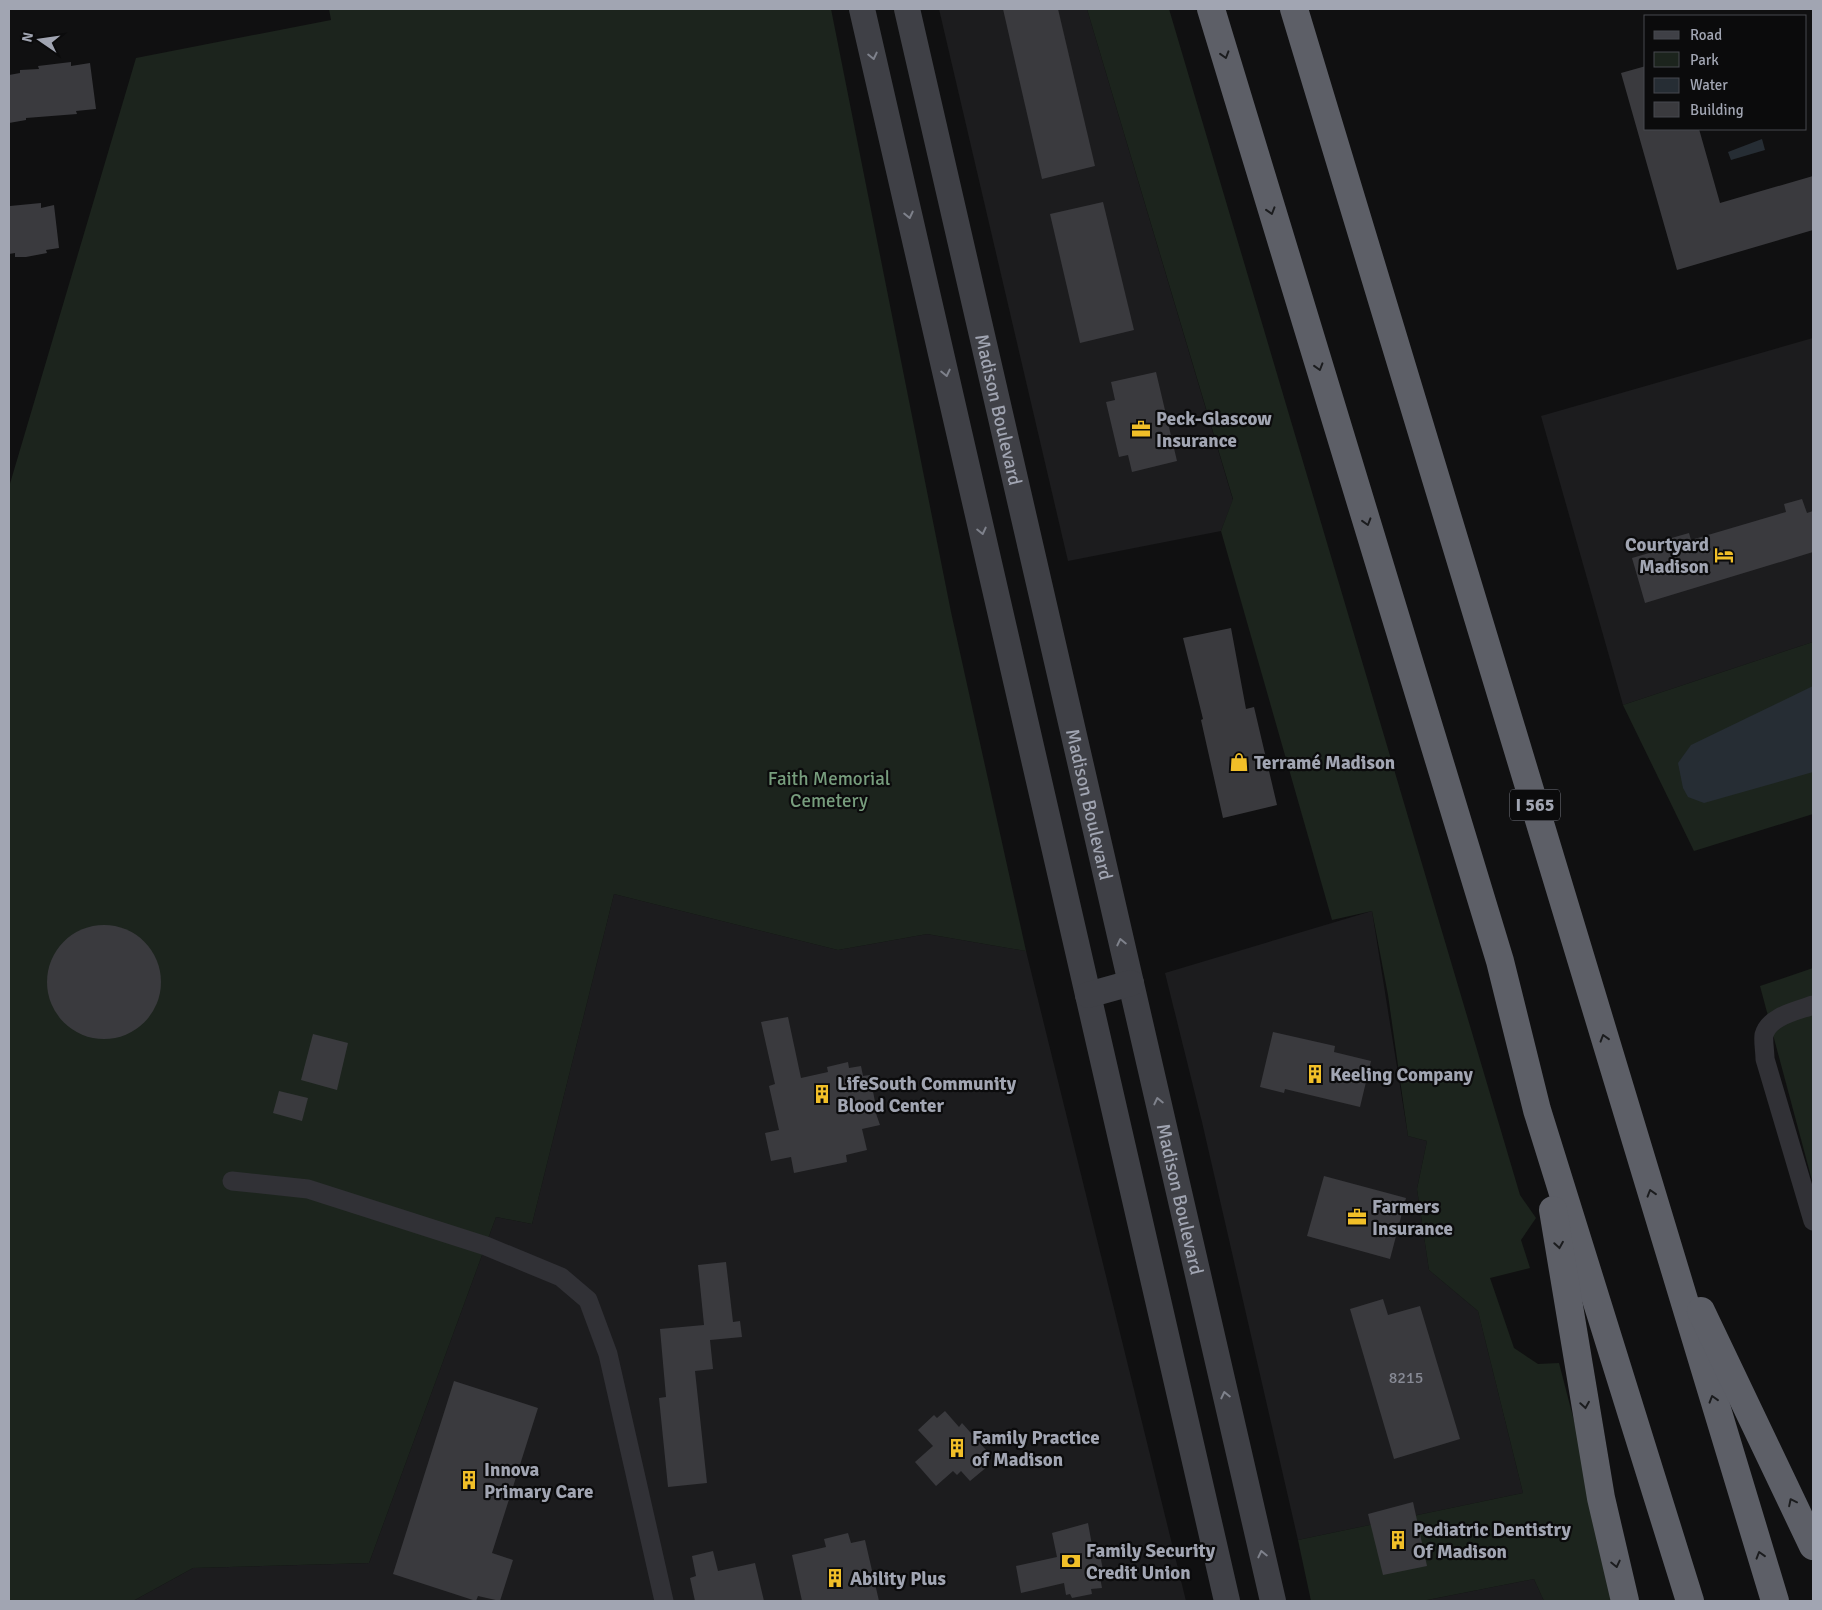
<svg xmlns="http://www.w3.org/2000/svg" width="1822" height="1610" font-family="Signika,sans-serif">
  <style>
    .built { fill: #1c1c1e }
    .green { fill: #1c241d }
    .water { fill: #262d34 }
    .building { fill: #3a3a3e }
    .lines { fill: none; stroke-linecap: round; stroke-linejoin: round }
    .minor { stroke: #313136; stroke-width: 19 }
    .secondary { stroke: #3f4046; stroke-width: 26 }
    .motorway { stroke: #5d5f67; stroke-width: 28 }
    .oneway { stroke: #1b1c1e }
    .oneway2 { stroke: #7f828c }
    .labels { text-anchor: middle; stroke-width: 4.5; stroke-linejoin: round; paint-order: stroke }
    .number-label { font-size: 16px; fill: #878a95 }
    .shield { fill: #0b0b0c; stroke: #747780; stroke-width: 1 }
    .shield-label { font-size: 18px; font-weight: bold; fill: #a1a5b2 }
    .street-label { font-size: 19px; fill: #a1a5b2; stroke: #0b0b0c }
    .poi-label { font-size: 19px; font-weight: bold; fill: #a1a5b2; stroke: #0b0b0c; text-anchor: start }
    .park-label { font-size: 19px; fill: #779d7d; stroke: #0b0b0c }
  </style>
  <rect width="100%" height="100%" fill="#101011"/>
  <g class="built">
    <path d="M939,9H1087L1233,500L1221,531L1068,561Z"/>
    <path d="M1813,338V642L1623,705L1541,416Z"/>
    <path d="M614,894L838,950L927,934L1026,951L1186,1601H133L193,1568L369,1563L496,1217L532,1224Z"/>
    <path d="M1372,911L1408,1136L1427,1141L1417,1189L1429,1270L1478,1311L1523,1493L1298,1540L1202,1122L1165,973Z"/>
    <path d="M1534,1579L1544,1601H1422Z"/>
  </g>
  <g class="green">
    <path d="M329,9H831L951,612L1026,951L927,934L838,950L614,894L532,1224L496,1217L369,1563L193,1568L133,1601H9V487L136,58L331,20Z"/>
    <path d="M1087,9H1169L1520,1195L1536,1218L1521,1240L1530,1268L1490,1278L1514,1348L1538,1364L1559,1363L1608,1552L1620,1601H1544L1534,1579L1422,1601H1311L1298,1540L1523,1493L1478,1311L1429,1270L1417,1189L1427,1141L1408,1136L1388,995L1372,911L1332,920L1221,531L1233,499Z"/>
    <path d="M1813,642V814L1694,851L1623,705Z"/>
    <path d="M1813,968V1184L1760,986Z"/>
  </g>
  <g class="water">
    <path d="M1762,139L1765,150L1731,160L1728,152Z"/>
    <path d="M1813,686V772L1704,803L1688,797L1683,788L1678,763L1691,745Z"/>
  </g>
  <g class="building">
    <path d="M1003,9H1058L1095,166L1042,179Z"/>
    <path d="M71,62V66L90,63L96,109L76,111L77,114L26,118V120L9,123V75L20,73V70L39,69L38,66Z"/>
    <path d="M1646,66V129H1699L1720,203L1813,176V230L1677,270L1621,73Z"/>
    <path d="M1103,202L1134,330L1080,343L1050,214Z"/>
    <path d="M41,203V208L54,205L59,248L46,250L47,253L26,257H15V253L9,254L10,206Z"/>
    <path d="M1156,372L1177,461L1132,472L1128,455L1119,457L1106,402L1115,400L1111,382Z"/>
    <path d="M1802,499L1807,513L1813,511V552L1645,603L1632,558L1656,551L1654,543L1689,533L1691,540L1786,512L1784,504Z"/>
    <path d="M1231,628L1246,709L1254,707L1277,805L1223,818L1201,720L1203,719L1183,638Z"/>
    <circle cx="104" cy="982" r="57"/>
    <path d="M788,1017L801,1078L828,1072L827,1067L848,1062L849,1068L861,1066L863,1076L870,1075L875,1102H872L880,1125L862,1129L867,1150L846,1155L847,1162L794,1173L791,1157L771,1161L765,1133L779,1130L769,1086L775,1084L761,1022Z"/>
    <path d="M1273,1032L1335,1046L1334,1052L1371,1061L1360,1107L1285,1089L1284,1093L1260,1087Z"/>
    <path d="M313,1034L348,1043L337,1090L301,1080Z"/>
    <path d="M279,1091L308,1098L302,1121L273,1113Z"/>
    <path d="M1324,1176L1406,1198L1390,1259L1307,1236Z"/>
    <path d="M726,1262L733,1322L740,1321L742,1337L710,1340L713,1369L695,1371L707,1483L668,1487L659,1398L666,1397L660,1329L704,1325L698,1265Z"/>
    <path d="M1383,1299L1388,1315L1420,1306L1460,1439L1394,1459L1350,1309Z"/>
    <path d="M454,1381L538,1408L492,1553L513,1560L500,1601L478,1596L476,1601L393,1574Z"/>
    <path d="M945,1411L959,1427L962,1423L986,1450L979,1456L988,1466L970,1481L961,1471L957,1475L953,1471L936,1486L915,1462L933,1446L918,1430L934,1415L937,1418Z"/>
    <path d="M1413,1502L1427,1566L1383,1575L1368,1514Z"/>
    <path d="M1088,1523L1092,1545L1097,1544L1098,1554H1100L1104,1576L1100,1577L1102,1588L1091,1589L1092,1594L1072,1598L1070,1594L1066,1595L1064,1583L1021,1593L1016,1566L1057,1557L1052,1533Z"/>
    <path d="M848,1533L851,1543L865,1540L879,1601H802L792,1555L826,1547L824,1539Z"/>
    <path d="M713,1551L718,1571L755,1563L764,1601H695L690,1578L696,1576L692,1556Z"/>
  </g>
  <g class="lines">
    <g class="minor">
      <path d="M1813,1005C1797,1011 1769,1016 1764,1035C1763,1042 1765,1051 1765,1059L1813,1221"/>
      <path d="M232,1181L308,1189L486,1246L561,1277L588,1300L608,1354L664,1601"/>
    </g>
    <g class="secondary">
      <path d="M862,9L1227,1601"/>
      <path id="s1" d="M907,9L1273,1601"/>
      <path d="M1088,995L1131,983"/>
    </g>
    <g class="motorway">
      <path d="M1211,9L1500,961L1537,1110L1690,1601"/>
      <path d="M1294,9L1775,1601"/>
      <path d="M1553,1210L1601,1498L1625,1601"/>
      <path d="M1701,1311L1813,1546"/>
    </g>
  </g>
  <defs><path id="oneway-chevron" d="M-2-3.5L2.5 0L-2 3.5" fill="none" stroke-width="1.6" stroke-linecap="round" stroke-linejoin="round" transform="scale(1.25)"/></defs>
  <g class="oneway">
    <use href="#oneway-chevron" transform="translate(1225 55) rotate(73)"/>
    <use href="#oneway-chevron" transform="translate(1271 211) rotate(73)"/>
    <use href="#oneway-chevron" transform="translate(1319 367) rotate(73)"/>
    <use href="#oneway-chevron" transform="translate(1367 522) rotate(73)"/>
    <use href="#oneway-chevron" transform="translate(1604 1038) rotate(-107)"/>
    <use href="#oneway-chevron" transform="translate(1651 1193) rotate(-107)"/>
    <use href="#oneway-chevron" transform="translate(1559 1245) rotate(81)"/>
    <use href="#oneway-chevron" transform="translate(1713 1399) rotate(-107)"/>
    <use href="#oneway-chevron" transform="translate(1585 1405) rotate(81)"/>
    <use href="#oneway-chevron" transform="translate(1792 1502) rotate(-116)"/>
    <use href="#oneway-chevron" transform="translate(1760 1555) rotate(-107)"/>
    <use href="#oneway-chevron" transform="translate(1616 1564) rotate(77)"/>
  </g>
  <g class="oneway2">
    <use href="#oneway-chevron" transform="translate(873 56) rotate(77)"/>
    <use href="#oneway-chevron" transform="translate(909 215) rotate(77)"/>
    <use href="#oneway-chevron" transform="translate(946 373) rotate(77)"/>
    <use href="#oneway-chevron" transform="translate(982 531) rotate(77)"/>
    <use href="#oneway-chevron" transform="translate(1121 942) rotate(-103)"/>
    <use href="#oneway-chevron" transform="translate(1158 1101) rotate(-103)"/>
    <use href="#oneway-chevron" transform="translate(1225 1395) rotate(-103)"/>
    <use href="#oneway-chevron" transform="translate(1262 1554) rotate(-103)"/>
  </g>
  <defs>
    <g id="office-bare" transform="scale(1.5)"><path d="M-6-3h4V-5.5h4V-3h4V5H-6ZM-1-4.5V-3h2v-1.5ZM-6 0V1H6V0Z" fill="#f1bf28" stroke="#0b0b0c" stroke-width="2.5" paint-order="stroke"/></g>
    <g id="hotel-bare" transform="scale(1.5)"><path d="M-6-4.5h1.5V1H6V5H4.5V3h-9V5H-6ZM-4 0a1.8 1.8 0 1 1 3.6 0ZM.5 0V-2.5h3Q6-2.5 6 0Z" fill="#f1bf28" stroke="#0b0b0c" stroke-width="2.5" paint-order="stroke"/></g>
    <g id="shop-bare" transform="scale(1.5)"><path d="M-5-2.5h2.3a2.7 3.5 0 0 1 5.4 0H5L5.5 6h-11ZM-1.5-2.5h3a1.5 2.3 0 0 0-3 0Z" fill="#f1bf28" stroke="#0b0b0c" stroke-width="2.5" paint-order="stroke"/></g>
    <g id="building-bare" transform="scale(1.5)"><path d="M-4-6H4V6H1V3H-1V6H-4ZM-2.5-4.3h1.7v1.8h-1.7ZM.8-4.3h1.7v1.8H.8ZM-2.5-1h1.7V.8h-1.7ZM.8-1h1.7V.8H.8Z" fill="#f1bf28" stroke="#0b0b0c" stroke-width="2.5" paint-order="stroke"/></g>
    <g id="bank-bare" transform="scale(1.5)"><path d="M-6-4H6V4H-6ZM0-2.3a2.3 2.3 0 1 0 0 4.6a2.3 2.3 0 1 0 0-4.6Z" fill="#f1bf28" stroke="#0b0b0c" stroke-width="2.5" paint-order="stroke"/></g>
  </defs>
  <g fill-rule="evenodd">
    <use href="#office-bare" x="1141" y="429"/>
    <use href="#hotel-bare" x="1724" y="555"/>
    <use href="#shop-bare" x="1239" y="762"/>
    <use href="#building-bare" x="1315" y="1074"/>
    <use href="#building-bare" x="822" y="1094"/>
    <use href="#office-bare" x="1357" y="1217"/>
    <use href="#building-bare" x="957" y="1448"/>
    <use href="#building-bare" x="469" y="1480"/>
    <use href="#building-bare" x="1398" y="1540"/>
    <use href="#bank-bare" x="1071" y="1561"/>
    <use href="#building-bare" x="835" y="1578"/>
  </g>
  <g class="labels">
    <g class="number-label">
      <text x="1406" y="1383">8215</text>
    </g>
    <rect class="shield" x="1510" y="789.5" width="50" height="31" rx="4"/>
    <g class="shield-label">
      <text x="1535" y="811">I 565</text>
    </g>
    <g class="street-label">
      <text dy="7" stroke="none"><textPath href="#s1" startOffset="411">Madison Boulevard</textPath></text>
      <text dy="7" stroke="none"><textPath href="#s1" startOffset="816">Madison Boulevard</textPath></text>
      <text dy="7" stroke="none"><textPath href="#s1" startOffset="1221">Madison Boulevard</textPath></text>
    </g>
    <g class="poi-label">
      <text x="1156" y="425">Peck-Glascow<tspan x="1156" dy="22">Insurance</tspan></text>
      <text x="1709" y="551" text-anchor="end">Courtyard<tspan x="1709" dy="22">Madison</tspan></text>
      <text x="1254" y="769">Terramé Madison</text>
      <text x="1330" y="1081">Keeling Company</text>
      <text x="837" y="1090">LifeSouth Community<tspan x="837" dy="22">Blood Center</tspan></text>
      <text x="1372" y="1213">Farmers<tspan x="1372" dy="22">Insurance</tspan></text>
      <text x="972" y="1444">Family Practice<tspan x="972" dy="22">of Madison</tspan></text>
      <text x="484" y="1476">Innova<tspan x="484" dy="22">Primary Care</tspan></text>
      <text x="1413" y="1536">Pediatric Dentistry<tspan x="1413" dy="22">Of Madison</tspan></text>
      <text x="1086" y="1557">Family Security<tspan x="1086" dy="22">Credit Union</tspan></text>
      <text x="850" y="1585">Ability Plus</text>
    </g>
    <g class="park-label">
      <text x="829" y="785">Faith Memorial<tspan x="829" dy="22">Cemetery</tspan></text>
    </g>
  </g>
  <rect width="1822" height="1610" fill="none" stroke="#a1a5b2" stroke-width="20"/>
  <rect x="1644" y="15" width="162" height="115" fill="#0b0b0c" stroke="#47494e"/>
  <rect x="1654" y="31" width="25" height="8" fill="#3f4046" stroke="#47494e"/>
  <text x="1690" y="40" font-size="15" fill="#a1a5b2">Road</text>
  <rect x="1654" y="52" width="25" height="15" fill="#1c241d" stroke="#47494e"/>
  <text x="1690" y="65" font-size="15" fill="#a1a5b2">Park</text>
  <rect x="1654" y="78" width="25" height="15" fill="#262d34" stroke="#47494e"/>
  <text x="1690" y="90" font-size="15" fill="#a1a5b2">Water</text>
  <rect x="1654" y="102" width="25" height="15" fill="#3a3a3e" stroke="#47494e"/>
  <text x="1690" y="115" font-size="15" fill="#a1a5b2">Building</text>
  <g transform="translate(40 40) rotate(283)" stroke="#0b0b0c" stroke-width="4" paint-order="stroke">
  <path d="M0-4L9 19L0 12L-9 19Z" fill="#a1a5b2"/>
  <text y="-8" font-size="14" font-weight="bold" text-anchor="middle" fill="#a1a5b2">N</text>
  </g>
</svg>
